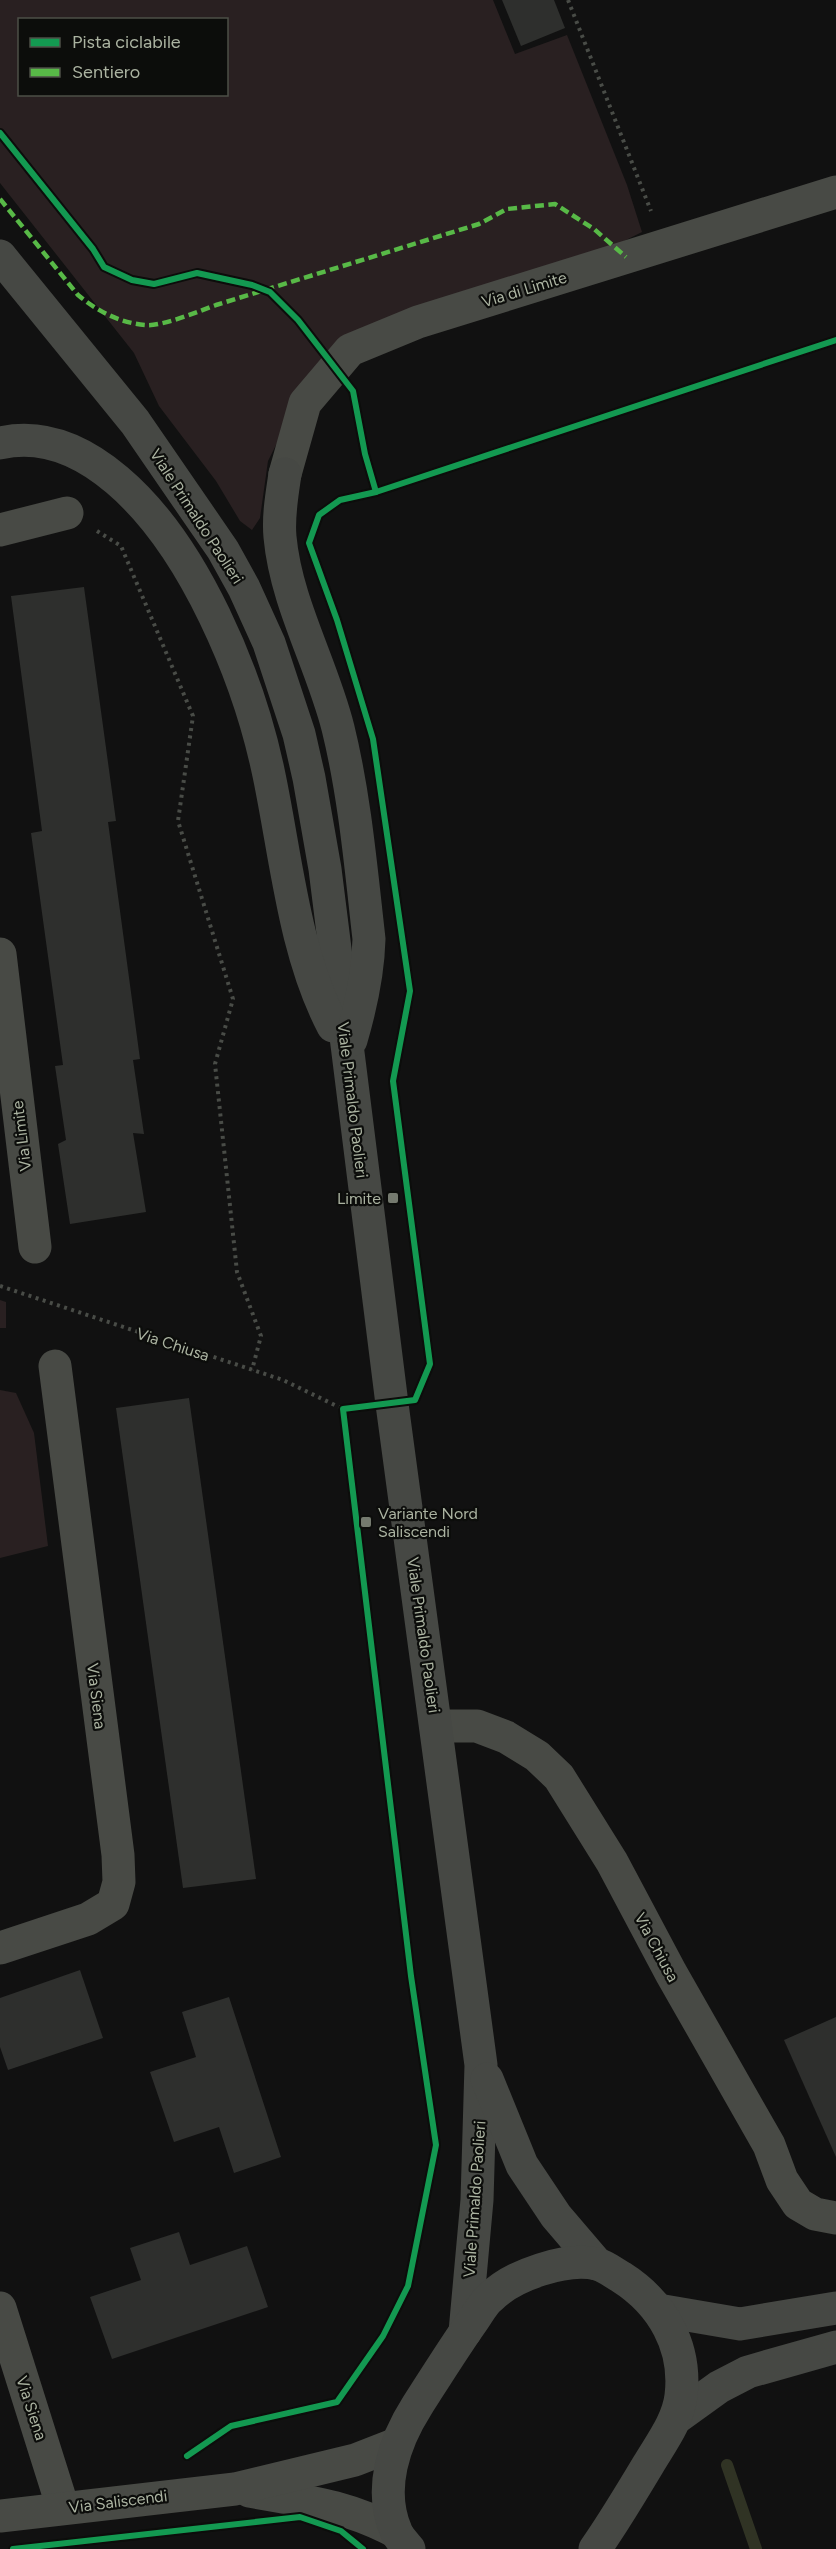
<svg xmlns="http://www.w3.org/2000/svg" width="836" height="2549" font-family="Figtree,sans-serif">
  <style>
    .green { fill: #292021; fill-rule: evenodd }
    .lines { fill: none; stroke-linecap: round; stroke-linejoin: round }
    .stream { stroke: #303324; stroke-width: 12 }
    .building { fill: #2e2f2d }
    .path { stroke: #494c47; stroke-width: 4; stroke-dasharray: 3 4.5; stroke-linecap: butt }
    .street { stroke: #484a45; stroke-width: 33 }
    .secondary { stroke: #464844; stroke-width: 33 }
    .quiet { stroke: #58b947; stroke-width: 4.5; stroke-dasharray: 9 4.5; stroke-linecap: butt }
    .cycleway-casing { stroke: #0c0d0b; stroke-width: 10 }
    .cycleway { stroke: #139951; stroke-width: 6 }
    .poi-dot { fill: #757a6f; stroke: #0c0d0b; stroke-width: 2 }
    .labels { text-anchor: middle; stroke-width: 4.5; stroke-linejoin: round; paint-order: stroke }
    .street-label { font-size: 16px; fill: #abb3a1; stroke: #0c0d0b }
    .poi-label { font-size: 16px; fill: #abb3a1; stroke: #0c0d0b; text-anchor: end }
  </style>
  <rect width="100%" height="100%" fill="#111"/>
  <g class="green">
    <path d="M0,0H493L515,54L567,35L627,185L642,232L580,263L396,323L297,403L268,461L260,518L252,530L240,521L216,481L159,406L134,353L0,183ZM20,20H226V94H20Z"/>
    <path d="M0,1300L6,1302V1328H0Z"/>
    <path d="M0,1390L16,1393L34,1433L48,1546L0,1558Z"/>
  </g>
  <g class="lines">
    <path class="stream" d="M727,2465L756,2549"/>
  </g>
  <g class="building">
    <path d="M502,0H554L565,28L521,46Z"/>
    <path d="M84,587L116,821L108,822L140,1059L133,1060L144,1134L133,1133L146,1212L70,1224L58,1144L66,1140L55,1066L63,1065L31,833L42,831L11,596Z"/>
    <path d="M189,1398L256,1879L183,1888L116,1408Z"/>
    <path d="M80,1970L103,2038L8,2070L0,2047V1998Z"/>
    <path d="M229,1997L281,2157L234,2173L219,2127L174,2142L150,2072L196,2057L182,2012Z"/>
    <path d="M836,2017V2157L784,2040Z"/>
    <path d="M179,2232L190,2265L247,2246L268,2307L112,2359L90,2297L141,2280L130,2248Z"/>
  </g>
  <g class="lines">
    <g class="path">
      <path d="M568,0L651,211"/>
      <path d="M97,531L121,546L193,716L178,821L233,999L215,1064L237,1272L261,1336L252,1370"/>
      <path d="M0,1286L283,1380L343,1409"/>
    </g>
    <g class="street">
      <path d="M285,474L305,403L350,350L418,322L836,192"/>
      <path d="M0,530L67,513"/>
      <path d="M0,954L35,1247"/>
      <path d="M436,1726H477L506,1737L537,1756L559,1777L612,1862L671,1973L769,2145L782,2180L798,2204L815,2214L836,2218"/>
      <path d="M0,1948L88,1919L113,1904L119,1882L118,1855L55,1366"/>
      <path d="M0,2308L63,2508"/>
      <path d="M249,2491C304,2501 346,2505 396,2532"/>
      <path d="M0,2516L235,2489L355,2460L396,2444"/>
    </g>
    <g class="secondary">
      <path d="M0,256L135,422L223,550L244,588L269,643L299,734L309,778L325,869L392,1404L481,2065L477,2200L465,2332"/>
      <path d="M0,443C44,433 84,452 117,480C194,545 249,678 269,775C286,856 294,952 333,1026"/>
      <path d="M285,474C282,494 278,516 280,537C286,603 322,664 338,728C355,797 361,869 369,939C368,975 361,1006 351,1040"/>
      <path d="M487,2079L522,2165L556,2216L597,2264"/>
      <path d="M658,2310L740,2324L836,2308"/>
      <path d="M676,2418L719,2387L748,2372L836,2347"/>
      <path d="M409,2549C405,2544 398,2537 396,2531C378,2489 394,2442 417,2406C435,2378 453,2349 472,2322C478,2314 483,2303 491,2297C513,2275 566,2257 597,2264C605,2266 614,2273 621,2277C662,2303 687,2346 681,2396C678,2421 661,2443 648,2465C631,2493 614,2522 595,2549"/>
    </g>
    <path class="quiet" d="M0,199L78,295C97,311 120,323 145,325C161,327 200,311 216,305L479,224L507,209L555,204L594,229L626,257"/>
    <g class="cycleway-casing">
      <g id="cycleway">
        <path d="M0,133L93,249L104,267L132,280L154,284L197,273L252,285L270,292L298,320L353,391L365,454L376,492"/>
        <path d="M187,2456L231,2426L337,2402L383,2336L408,2286L436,2145L411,1976L343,1409L415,1400L430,1364L393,1081L410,991L373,739L337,620L309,543L319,515L340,500L376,492L836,340"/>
        <path d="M13,2549L300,2517L341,2531L363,2549"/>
      </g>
    </g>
    <use href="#cycleway" class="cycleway"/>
  </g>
  <g class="poi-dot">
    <rect x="387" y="1192" width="12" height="12" rx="3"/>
    <rect x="360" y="1516" width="12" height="12" rx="3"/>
  </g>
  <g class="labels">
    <g class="street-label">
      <text transform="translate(524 289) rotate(-17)" y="6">Via di Limite</text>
      <text transform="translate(197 516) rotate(57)" y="6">Viale Primaldo Paolieri</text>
      <text transform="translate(353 1100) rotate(83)" y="6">Viale Primaldo Paolieri</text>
      <text transform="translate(21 1136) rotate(-97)" y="6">Via Limite</text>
      <text transform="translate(173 1344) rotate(18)" y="6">Via Chiusa</text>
      <text transform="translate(424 1635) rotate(82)" y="6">Viale Primaldo Paolieri</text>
      <text transform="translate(97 1696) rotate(83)" y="6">Via Siena</text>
      <text transform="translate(657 1947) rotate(62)" y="6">Via Chiusa</text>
      <text transform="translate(474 2199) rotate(-86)" y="6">Viale Primaldo Paolieri</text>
      <text transform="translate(32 2408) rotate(72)" y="6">Via Siena</text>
      <text transform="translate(118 2501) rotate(-7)" y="6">Via Saliscendi</text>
    </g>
    <g class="poi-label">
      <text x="381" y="1204">Limite</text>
      <text x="378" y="1519" text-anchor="start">Variante Nord<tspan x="378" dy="18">Saliscendi</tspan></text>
    </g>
  </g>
  <rect x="18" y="18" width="210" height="78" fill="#0c0d0b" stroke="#4c4f47" stroke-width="1.5"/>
  <rect x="30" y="38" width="30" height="9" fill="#139951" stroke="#4c4f47" stroke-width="1.5"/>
  <text x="72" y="48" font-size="18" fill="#abb3a1">Pista ciclabile</text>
  <rect x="30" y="68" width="30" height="9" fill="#58b947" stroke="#4c4f47" stroke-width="1.5"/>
  <text x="72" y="78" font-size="18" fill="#abb3a1">Sentiero</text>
</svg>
